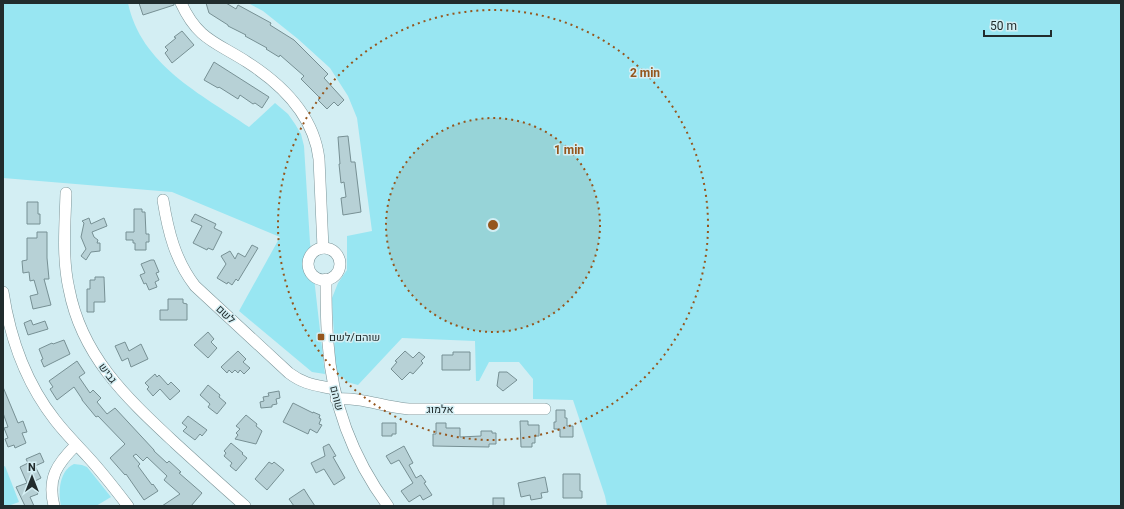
<svg xmlns="http://www.w3.org/2000/svg" width="1124" height="509" font-family="Georgia,Heebo,serif">
  <style>
    .green { fill: #98e6f2 }
    .building { fill: #b7d1d6; stroke: #779094 }
    .lines { fill: none; stroke-linecap: round; stroke-linejoin: round }
    .minor-casing { stroke: #7c9599; stroke-width: 12 }
    .minor { stroke: #fff; stroke-width: 11 }
    .ring { fill: none; stroke: #95561d; stroke-width: 2; stroke-dasharray: 2 4 }
    .poi-dot { fill: #95561d; stroke: #d3eef3; stroke-width: 1.5 }
    .labels { text-anchor: middle; stroke-width: 3; stroke-linejoin: round; paint-order: stroke }
    .street-label { font-size: 11px; fill: #212c2d; stroke: #d3eef3 }
    .poi-label { font-size: 11px; fill: #212c2d; stroke: #d3eef3; text-anchor: start }
    .centre { fill: #95561d; stroke: #d3eef3; stroke-width: 2 }
    .ring-label { font-size: 12px; text-anchor: middle; font-weight: bold; fill: #95561d; stroke: #d3eef3; stroke-width: 3; stroke-linejoin: round; paint-order: stroke }
  </style>
  <rect width="100%" height="100%" fill="#d3eef3"/>
  <g class="green">
    <path d="M3,3H128C141,65 201,94 249,127L275,103L288,114L295,124L301,134L304,146L310,243L325,374L312,372L239,311L280,237L172,192L3,178Z"/>
    <path d="M248,3H1121V506H607L605,496L573,400L533,399V379L519,362H489L479,381H476L475,341L402,338L358,385L347,382L343,377L336,376L332,298L338,283L347,270V236L372,231L357,118L348,96L330,68L298,39L263,11Z"/>
    <path d="M74,464L82,465L87,467L111,497L96,506H61C58,492 59,471 74,464Z"/>
    <path d="M5,466L19,502L8,506H3V467Z"/>
  </g>
  <g class="building">
    <path d="M139,3H174V5L143,15Z"/>
    <path d="M206,3H226L236,9L238,5L271,23L270,25L294,40L328,74L324,78L344,100L338,106L334,102L327,109L318,100L320,98L301,79L304,76L280,55L279,57L266,49L267,48L245,36L246,35L228,26V25L209,13Z"/>
    <path d="M182,31L194,45L172,63L165,53L168,50L165,47L176,38L174,37Z"/>
    <path d="M214,62L269,97L262,108L255,103L253,104L240,95L238,99L219,87L218,88L204,80Z"/>
    <path d="M348,136L351,162H355L361,212L343,215L341,198L346,197L344,182L341,183L339,164H340L338,137Z"/>
    <path d="M27,202H38V214H40V224H27Z"/>
    <path d="M134,209H142V212H145L146,234H149V242H146V250H135V243H133V240H126V232H134Z"/>
    <path d="M195,214L216,224L214,228L222,232L213,250L208,248L207,250L193,243L202,226L191,221Z"/>
    <path d="M89,218L91,224L104,218L107,226L92,232L94,237L98,240L97,243H100V251L91,252L86,260L81,256L86,249L81,237L84,223L82,221Z"/>
    <path d="M37,232H47V258L49,279H44L51,305L33,309L30,296L38,294L34,280L30,281L29,272L23,273L22,261L27,260V238H37Z"/>
    <path d="M252,245L258,248L238,281L236,279L232,285L228,282L227,284L217,278L226,264L221,256L230,251L235,259L238,253L245,257Z"/>
    <path d="M151,260H154L159,272L156,273L159,280L155,282L157,287L149,290L146,283L144,284L140,275L145,273L141,264Z"/>
    <path d="M95,277H104L105,302H94V312H87V289H90V280H95Z"/>
    <path d="M168,299H183V303L187,304V320H160V310H168Z"/>
    <path d="M31,320L33,325L45,321L48,329L28,335L24,323Z"/>
    <path d="M208,332L214,339L211,342L217,348L208,358L194,345Z"/>
    <path d="M64,340L70,354L44,367L41,360L43,359L39,349L52,343L53,344Z"/>
    <path d="M125,342L129,351L141,344L148,359L131,367L128,358L122,361L115,346Z"/>
    <path d="M238,351L246,359L243,362L250,368L244,374L240,370L238,373L235,370L232,373L229,370L227,373L221,367Z"/>
    <path d="M405,351L413,358L419,352L425,357L421,361L423,363L413,374L410,372L402,380L391,369L397,362L395,361Z"/>
    <path d="M453,352H470V370H442V355H453Z"/>
    <path d="M77,361L85,373L79,377L90,393L93,390L101,398L97,402L107,414L115,408L154,450V451L167,463L169,461L181,472L179,473L202,493L191,506H162L180,494L164,480L167,476L147,457L143,461L136,454L133,456L140,464L138,466L152,485L153,484L158,491L144,500L126,474L125,475L110,458L125,444L98,416L96,417L82,400V399L74,387L57,400L50,389L53,387L49,381Z"/>
    <path d="M499,372H507L517,380L503,391L497,386Z"/>
    <path d="M155,374L157,377L159,375L168,385L171,382L180,391L170,400L160,389L153,396L147,389L149,387L145,383Z"/>
    <path d="M208,385L220,395L219,397L226,403L217,414L208,407L210,404L200,395Z"/>
    <path d="M3,387L18,423L23,421L27,432L22,433L26,443L15,448L14,445L8,447L5,439L8,438L4,428L8,427L3,413Z"/>
    <path d="M279,391L280,398L276,399L277,404L272,405V407L261,408L260,402L264,401L263,397L269,396L268,393Z"/>
    <path d="M293,403L313,413V412L320,415L319,418L321,419L319,424L322,425L317,433L310,429L308,434L283,422Z"/>
    <path d="M556,410H565V418H567V426H573V437H560V429H554V422H556Z"/>
    <path d="M246,415L257,424L256,426L262,431L256,444L235,439L238,435L236,433L240,429L236,426Z"/>
    <path d="M188,416L207,430L202,436L200,434L195,440L183,431L187,427L182,423Z"/>
    <path d="M520,421H528V425H539V436H535V443H532V447H521Z"/>
    <path d="M382,423H396V434H392V436H382Z"/>
    <path d="M436,423H446V428H460V437L481,436V431H492V433H496V444H489V447L433,446V434H436Z"/>
    <path d="M231,443L243,453L242,454L247,458L236,471L230,466L232,463L224,456L226,453L224,451Z"/>
    <path d="M329,444L336,456L333,457L345,478L334,485L324,469L316,473L311,463L325,456L323,447Z"/>
    <path d="M404,446L413,463L409,465L416,478L421,475L426,482L424,483L432,495L423,500L420,495L409,502L401,491L413,483L399,460L391,464L386,456Z"/>
    <path d="M40,453L44,462L35,466L41,478L33,482L38,494L30,497L34,506H25L16,487L27,483L20,467L28,463L26,459Z"/>
    <path d="M269,462L272,464L274,462L284,470L267,490L255,479Z"/>
    <path d="M563,474H580V491H582V498H563Z"/>
    <path d="M545,477L548,492L541,493L542,498L531,500L530,495L521,497L518,483Z"/>
    <path d="M304,489L309,497L315,506H294L289,499Z"/>
    <rect x="493" y="498" width="11" height="8"/>
  </g>
  <g class="lines">
    <g class="minor-casing">
      <g id="minor">
        <path d="M181,3C198,40 216,42 247,62C283,85 314,116 319,159L323,248"/>
        <path d="M66,193C65,225 62,258 69,289C82,357 127,398 175,443C198,464 221,485 245,506"/>
        <path d="M163,200C168,231 175,260 195,286L289,373C305,385 316,385 334,389"/>
        <circle cx="324" cy="264" r="16"/>
        <path d="M326,279C326,301 326,322 328,343C332,403 352,457 388,506"/>
        <path d="M3,292C10,338 26,383 55,420C65,433 77,445 88,457C102,472 115,489 128,506"/>
        <path d="M336,399C362,397 383,407 409,409H545"/>
        <path d="M54,506C47,478 57,464 76,445"/>
      </g>
    </g>
    <use href="#minor" class="minor"/>
  </g>
  <circle cx="493" cy="225" r="107" fill="#95561d" fill-opacity=".12"/>
  <g class="ring">
    <circle cx="493" cy="225" r="107"/>
    <circle cx="493" cy="225" r="215"/>
  </g>
  <rect class="poi-dot" x="317" y="333" width="8" height="8" rx="2"/>
  <g class="labels">
    <g class="street-label">
      <text transform="translate(226 314) rotate(43)" y="4">לשם</text>
      <text transform="translate(108 373) rotate(54)" y="4">גביש</text>
      <text transform="translate(337 398) rotate(76)" y="4">שוהם</text>
      <text x="440" y="413">אלמוג</text>
    </g>
    <g class="poi-label">
      <text x="329" y="341">שוהם/לשם</text>
    </g>
  </g>
  <circle cx="493" cy="225" r="6" class="centre"/>
  <g class="ring-label">
    <text x="645" y="77">2 min</text>
    <text x="569" y="154">1 min</text>
  </g>
  <rect width="1124" height="509" fill="none" stroke="#212c2d" stroke-width="8"/>
  <g transform="translate(32 477)" stroke="#d3eef3" stroke-width="3" paint-order="stroke">
  <path d="M0-3L7 15L0 10L-7 15Z" fill="#212c2d"/>
  <text y="-6" font-size="11" font-weight="bold" text-anchor="middle" fill="#212c2d">N</text>
  </g>
  <path d="M984 30v6h67v-6" fill="none" stroke="#212c2d" stroke-width="2"/>
  <text x="990" y="30" font-size="12" fill="#212c2d" stroke="#d3eef3" stroke-width="3" paint-order="stroke">50 m</text>
</svg>
